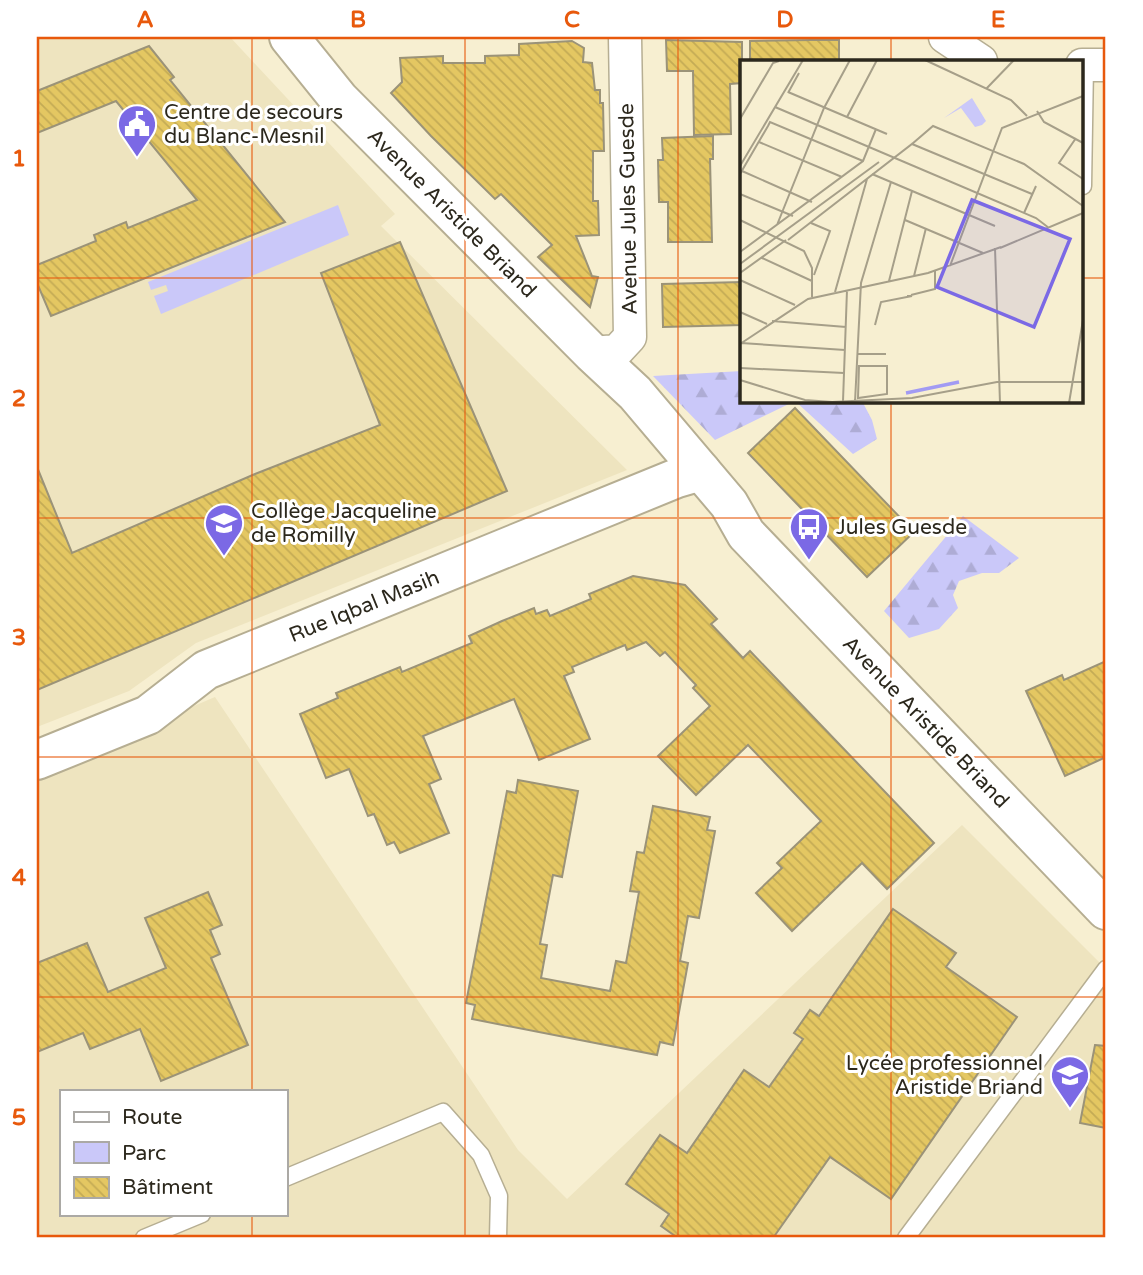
<svg xmlns="http://www.w3.org/2000/svg" width="1143" height="1275" font-family="'Varela Round',sans-serif">
  <style>
    .built { fill: #eee4bf; fill-rule: evenodd }
    .green { fill: #cac8f9 }
    .forest { fill: url(#forest-firs) }
    .building { fill: url(#building-back-hatch); stroke: #9b9378; stroke-width: 2 }
    .lines { fill: none; stroke-linecap: round; stroke-linejoin: round }
    .lane-casing { stroke: #b6ae92; stroke-width: 19 }
    .street-casing { stroke: #b6ae92; stroke-width: 35 }
    .secondary-casing { stroke: #b6ae92; stroke-width: 42 }
    .lane { stroke: #fff; stroke-width: 16 }
    .street { stroke: #fff; stroke-width: 32 }
    .secondary { stroke: #fff; stroke-width: 38 }
    .grid { fill: none; stroke: #e8590c; stroke-width: 2; stroke-opacity: 0.55 }
    .labels { text-anchor: middle; stroke-width: 6; stroke-linejoin: round; paint-order: stroke }
    .poi-label { font-size: 21px; fill: #2c281d; stroke: #fff; text-anchor: start }
    .street-label { font-size: 21px; fill: #2c281d; stroke: #fff }
    .inset-river { fill: none; stroke: #a29bf3; stroke-width: 3.5 }
    .inset-road { fill: none; stroke: #a69f89; stroke-width: 2 }
    .view { fill: #7b69e5; fill-opacity: 0.15; stroke: #7b69e5; stroke-width: 3.5 }
    .inset-edge { fill: none; stroke: #2c281d; stroke-width: 3.5 }
    .neatline { fill: none; stroke: #e8590c; stroke-width: 2.5 }
    .grid-label { font-size: 23px; text-anchor: middle; font-weight: bold; fill: #e8590c }
  </style>
  <defs>
    <pattern id="forest-firs" width="22" height="20" patternUnits="userSpaceOnUse" patternTransform="scale(1.75)"><rect width="22" height="20" fill="#cac8f9"/><path d="M5 1l3.5 6h-7zM16 11l3.5 6h-7z" fill="#aeacd5"/></pattern>
    <pattern id="building-back-hatch" width="6" height="6" patternUnits="userSpaceOnUse" patternTransform="scale(1.75)"><rect width="6" height="6" fill="#e4c762"/><path d="M-1 5l2 2M0 0l6 6M5-1l2 2" fill="none" stroke="#c4ab55"/></pattern>
  </defs>
  <rect width="100%" height="100%" fill="#f7efd1"/>
  <g class="built">
    <path d="M37,37H230L395,214L381,226L627,470L196,643L129,691L37,727Z"/>
    <path d="M215,697L518,1150L567,1199L962,825L1106,969V1238H37V773ZM61,1091H285V1214H61Z"/>
  </g>
  <path class="green" d="M338,205L349,235L161,314L154,296L168,291L166,285L151,290L148,282Z"/>
  <g class="forest">
    <path d="M742,371V401H862L872,420L877,439L853,454L795,401L715,440L653,376Z"/>
    <path d="M963,516L1019,558L999,573H982L959,581L953,595L958,608L939,629L909,638L884,611Z"/>
  </g>
  <g class="building">
    <path d="M666,40L742,42V83L730,84L731,134L694,135L693,71H667Z"/>
    <path d="M811,40H839V61H750V41Z"/>
    <path d="M572,41L584,48L583,62L592,63L595,90H600V103H603L604,151H593V201H598L599,235L576,236L592,276L598,277L590,307L538,257L552,245L501,194L495,199L431,136L391,93L402,82L400,58L443,56V63H485V56L519,55V44Z"/>
    <path d="M149,46L174,77L170,80L285,222L51,316L37,283V265L96,241L94,235L126,222L128,228L197,200L116,101L37,133V91Z"/>
    <path d="M713,136V159H710L712,242H668V202H659L658,160H663L662,138Z"/>
    <path d="M400,242L507,491L37,690V467L72,553L255,474L380,425L321,273Z"/>
    <path d="M742,282V325L663,327L662,284Z"/>
    <path d="M795,408L914,532L867,577L748,453Z"/>
    <path d="M633,576L685,585L717,619L711,624L743,658L750,651L934,843L887,889L862,863L792,931L756,893L782,868L777,863L821,821L748,745L696,795L658,756L710,706L693,688L696,685L665,652L660,656L646,642L627,650L625,645L572,667L574,672L564,676L590,739L539,760L514,699L423,736L441,779L429,784L449,833L400,853L394,842L387,845L374,814L368,816L349,769L326,778L300,714L338,698L336,693L400,667L402,672L472,643L469,636L502,621L534,608L536,614L547,610L550,616L591,599L589,594Z"/>
    <path d="M1106,661V757L1065,776L1026,691L1062,675L1064,680Z"/>
    <path d="M518,780L578,791L562,877L553,875L540,944L547,945L541,978L610,991L616,961L626,963L639,892L630,891L637,852L644,853L653,806L710,817L707,830L715,831L699,918L688,916L680,961L688,963L673,1045L660,1042L657,1055L472,1019L475,1005L466,1003L507,791L516,793Z"/>
    <path d="M208,892L222,925L210,930L220,954L211,958L248,1045L161,1081L140,1029L90,1049L83,1033L37,1052V963L87,943L108,992L166,968L145,918Z"/>
    <path d="M893,909L956,953L946,967L1017,1017L891,1199L830,1157L773,1238H678L661,1226L669,1214L626,1184L660,1135L687,1153L744,1070L769,1087L803,1039L794,1033L810,1010L819,1016Z"/>
    <path d="M1095,1045L1106,1046V1128L1080,1123Z"/>
  </g>
  <g class="lines">
    <g class="lane-casing">
      <g id="lane">
        <path d="M1083,186L1085,65"/>
        <path d="M285,1178L443,1112L481,1155L499,1196L498,1238"/>
        <path d="M144,1238L202,1214"/>
        <path d="M906,1238L1106,969"/>
      </g>
    </g>
    <g class="street-casing">
      <g id="street">
        <path d="M945,37L981,61"/>
        <path d="M1082,65H1106"/>
        <path d="M592,353L617,351L630,337L625,37"/>
      </g>
    </g>
    <g class="secondary-casing">
      <g id="secondary">
        <path d="M289,37L339,99L592,353L635,393L729,504L746,534L1106,910"/>
        <path d="M37,760L148,715L206,670L677,478L701,471"/>
      </g>
    </g>
    <use href="#lane" class="lane"/>
    <use href="#street" class="street"/>
    <use href="#secondary" class="secondary"/>
  </g>
  <path class="grid" d="M252,37V1091M465,37V1238M678,37V1238M891,37V61M37,278H742M1082,278H1106M891,401V1238M37,518H1106M37,757H1106M37,997H1106M252,1214V1238"/>
  <defs>
    <g id="civic-pin" transform="scale(2.0125)"><path d="M0 17L-7.5 6A9.5 9.5 0 1 1 7.5 6Z" fill="#7b69e5" stroke="#fff"/><path d="M-.6-6.5H3V-4.5H.6V-3L4-1V1h2V6H-6V1h2V-1L-.6-3ZM-1.2 2.5V6h2.4V2.5Z" fill="#fff"/></g>
    <g id="school-pin" transform="scale(2.0125)"><path d="M0 17L-7.5 6A9.5 9.5 0 1 1 7.5 6Z" fill="#7b69e5" stroke="#fff"/><path d="M0-5L7-2L0 1L-7-2ZM-4 1L0 2.5L4 1V4Q0 6-4 4Z" fill="#fff"/></g>
    <g id="bus-pin" transform="scale(2.0125)"><path d="M0 17L-7.5 6A9.5 9.5 0 1 1 7.5 6Z" fill="#7b69e5" stroke="#fff"/><path d="M-5-6H5V4H4V6H2V4H-2V6H-4V4H-5ZM-3.5-4V0h7V-4ZM-3.5 1.2v1.5H-2V1.2ZM2 1.2v1.5H3.5V1.2Z" fill="#fff"/></g>
  </defs>
  <g fill-rule="evenodd">
    <use href="#civic-pin" x="137" y="124"/>
    <use href="#school-pin" x="224" y="523"/>
    <use href="#bus-pin" x="809" y="527"/>
    <use href="#school-pin" x="1070" y="1075"/>
  </g>
  <g class="labels">
    <g class="poi-label">
      <text x="164" y="119">Centre de secours<tspan x="164" dy="24">du Blanc-Mesnil</tspan></text>
      <text x="251" y="518">Collège Jacqueline<tspan x="251" dy="24">de Romilly</tspan></text>
      <text x="836" y="534">Jules Guesde</text>
      <text x="1043" y="1070" text-anchor="end">Lycée professionnel<tspan x="1043" dy="24">Aristide Briand</tspan></text>
    </g>
    <g class="street-label">
      <text transform="translate(628 209) rotate(-91)" y="7">Avenue Jules Guesde</text>
      <text transform="translate(452 213) rotate(45)" y="7">Avenue Aristide Briand</text>
      <text transform="translate(364 606) rotate(-22)" y="7">Rue Iqbal Masih</text>
      <text transform="translate(926 722) rotate(46)" y="7">Avenue Aristide Briand</text>
    </g>
  </g>
  <g transform="translate(740 60)">
    <rect width="343" height="343" fill="#f7efd1"/>
    <path d="M232,38L246,61L242,65L235,67L221,48L204,58Z" fill="#cac8f9"/>
    <path class="inset-river" d="M166,333L219,322"/>
    <path class="inset-road" d="M185,0L271,40L287,56M246,29L274,0M48,32L147,74M48,33L59,13M35,47L296,158L309,168M297,51L304,62L343,83M107,57L137,0M0,59L33,3L39,1M28,66L30,62L123,101M336,78L319,103L343,119M19,82L102,117M172,84L193,66L284,104L343,146M0,106L63,0M2,111L72,142M0,114L28,66M132,114L255,166M0,134L53,156M284,153L296,126M0,160L64,191L72,208V237M165,160L243,193M71,163L90,171L74,215M37,165L84,48L110,0M48,180L172,84L292,134M255,188L260,343M260,188L343,153M0,192L123,101L136,69M22,198L72,221M0,204L139,102M210,206L262,68L343,36M0,213L46,180M174,216L186,168M0,220L55,245M149,221L172,131M95,232L127,119M171,235L195,229V211M0,252L27,264M32,261L106,267M135,265L141,242L172,236H167M1,283L105,290M0,284L68,239L188,213L261,187M118,294H146M119,306H147V334L118,338ZM0,308L104,313M0,320L65,340L92,342L172,338L257,322H343M103,341L107,230M115,342L121,223L151,122M329,343L343,260"/>
    <path class="view" d="M232,140L330,179L294,267L197,227Z"/>
    <rect width="343" height="343" class="inset-edge"/>
  </g>
  <rect width="1143" height="1275" fill="none" stroke="#ffffff" stroke-width="77"/>
  <rect x="60" y="1090" width="228" height="126" fill="#ffffff" stroke="#aba9a5" stroke-width="2"/>
  <rect x="74" y="1112" width="35" height="10" fill="#ffffff" stroke="#aba9a5" stroke-width="2"/>
  <text x="122" y="1124" font-size="21" fill="#2c281d">Route</text>
  <rect x="74" y="1142" width="35" height="21" fill="#cac8f9" stroke="#aba9a5" stroke-width="2"/>
  <text x="122" y="1160" font-size="21" fill="#2c281d">Parc</text>
  <rect x="74" y="1177" width="35" height="21" fill="url(#building-back-hatch)" stroke="#aba9a5" stroke-width="2"/>
  <text x="122" y="1194" font-size="21" fill="#2c281d">Bâtiment</text>
  <rect x="38" y="38" width="1066" height="1198" class="neatline"/>
  <g class="grid-label">
    <text x="145" y="27">A</text>
    <text x="358" y="27">B</text>
    <text x="572" y="27">C</text>
    <text x="785" y="27">D</text>
    <text x="998" y="27">E</text>
    <text x="19" y="166">1</text>
    <text x="19" y="406">2</text>
    <text x="19" y="645">3</text>
    <text x="19" y="885">4</text>
    <text x="19" y="1125">5</text>
  </g>
</svg>
